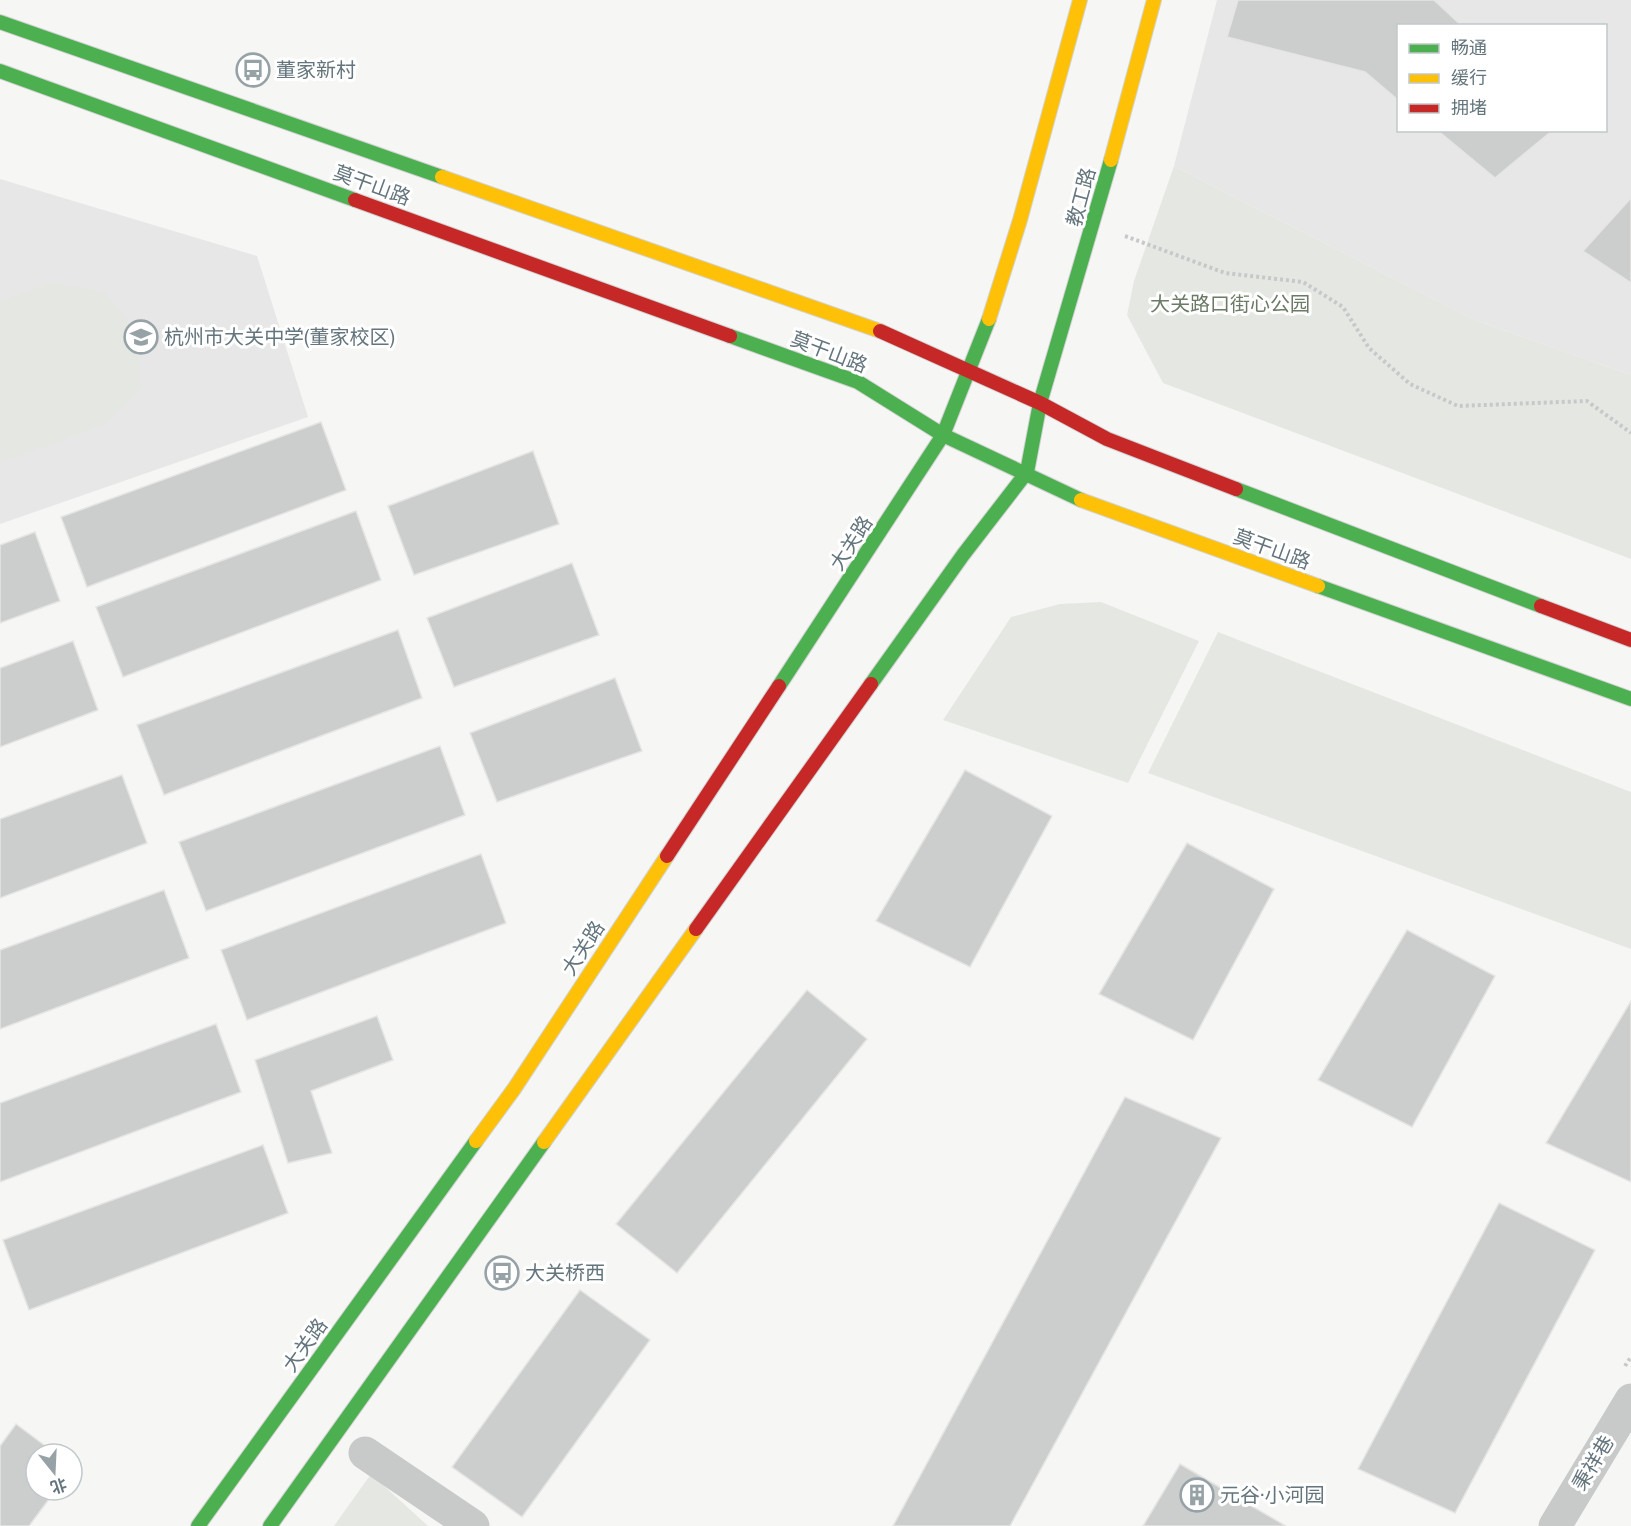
<svg xmlns="http://www.w3.org/2000/svg" width="1631" height="1526" font-family="'Archivo Narrow','Noto Sans SC',sans-serif">
  <style>
    .built { fill: #e6e7e6; fill-rule: evenodd }
    .green { fill: #e5e8e2 }
    .building { fill: #cccece; stroke: #e5e5e4; stroke-width: 1.5 }
    .lines { fill: none; stroke-linecap: round; stroke-linejoin: round }
    .fast-casing { stroke: #d2d3d3; stroke-width: 16 }
    .slow-casing { stroke: #d2d3d3; stroke-width: 16 }
    .jam-casing { stroke: #d2d3d3; stroke-width: 16 }
    .path { stroke: #c6c8c9; stroke-width: 4; stroke-dasharray: 3 3; stroke-linecap: butt }
    .street { stroke: #c8caca; stroke-width: 33 }
    .fast { stroke: #4caf50; stroke-width: 14 }
    .slow { stroke: #ffc107; stroke-width: 14 }
    .jam { stroke: #c62828; stroke-width: 14 }
    .labels { text-anchor: middle; stroke-width: 6; stroke-linejoin: round; paint-order: stroke }
    .poi-label { font-size: 20px; fill: #64757d; stroke: #fff; text-anchor: start }
    .street-label { font-size: 20px; fill: #64757d; stroke: #fff }
    .park-label { font-size: 20px; fill: #6c7b66; stroke: #fff }
  </style>
  <rect width="100%" height="100%" fill="#f6f6f5"/>
  <g class="built">
    <path d="M1217,0H1631V375L1475,320L1174,166ZM1398,26H1606V130H1398Z"/>
    <path d="M0,179L257,256L308,417L0,524Z"/>
  </g>
  <g class="green">
    <path d="M1174,166L1475,320L1631,375V559L1163,383L1127,315L1134,281Z"/>
    <path d="M50,283L104,292L137,333L141,386L105,424L0,463V302Z"/>
    <path d="M1101,602L1199,641L1128,783L943,720L1011,617L1060,604Z"/>
    <path d="M1218,632L1631,792V949L1148,773Z"/>
    <path d="M371,1474L428,1526H334Z"/>
  </g>
  <g class="building">
    <path d="M1238,0H1434L1462,26H1398V100L1365,72L1227,37Z"/>
    <path d="M1437,130H1553L1495,178Z"/>
    <path d="M1631,198V283L1583,251Z"/>
    <path d="M321,422L346,490L87,587L61,517Z"/>
    <path d="M533,451L559,524L414,575L388,506Z"/>
    <path d="M356,511L381,580L123,677L96,607Z"/>
    <path d="M35,532L60,601L0,623V545Z"/>
    <path d="M572,563L599,635L454,687L427,618Z"/>
    <path d="M398,630L422,698L164,795L137,725Z"/>
    <path d="M73,641L98,710L0,747V668Z"/>
    <path d="M615,678L642,751L497,802L470,733Z"/>
    <path d="M440,746L465,815L206,911L179,842Z"/>
    <path d="M965,770L1052,816L970,967L876,921Z"/>
    <path d="M122,775L147,843L0,898V819Z"/>
    <path d="M1187,843L1274,889L1193,1040L1099,994Z"/>
    <path d="M481,854L506,923L247,1020L221,950Z"/>
    <path d="M164,890L189,958L0,1029V950Z"/>
    <path d="M1407,930L1495,976L1412,1127L1318,1080Z"/>
    <path d="M807,990L867,1039L677,1273L616,1224Z"/>
    <path d="M1631,1001V1182L1546,1143Z"/>
    <path d="M377,1016L393,1060L311,1091L332,1153L288,1163L255,1060Z"/>
    <path d="M216,1024L241,1092L0,1182V1103Z"/>
    <path d="M1125,1097L1221,1138L1010,1526H893Z"/>
    <path d="M263,1145L288,1213L29,1310L3,1240Z"/>
    <path d="M1499,1203L1595,1250L1455,1513L1358,1469Z"/>
    <path d="M580,1290L650,1340L522,1517L452,1467Z"/>
    <path d="M16,1424L56,1454H36V1490H56L29,1526H0V1446Z"/>
    <path d="M1180,1464L1286,1526H1143Z"/>
  </g>
  <g class="lines">
    <g class="fast-casing">
      <g id="fast">
        <path d="M0,22L442,177"/>
        <path d="M0,71L355,200"/>
        <path d="M730,336L858,382L943,435L1081,500"/>
        <path d="M1236,489L1541,606"/>
        <path d="M1318,586L1631,699"/>
        <path d="M871,684L963,555L1027,472L1040,403L1111,160"/>
        <path d="M779,686L943,435L989,319"/>
        <path d="M198,1526L476,1141"/>
        <path d="M270,1526L544,1142"/>
      </g>
    </g>
    <g class="slow-casing">
      <g id="slow">
        <path d="M1111,160L1154,0"/>
        <path d="M442,177L880,331"/>
        <path d="M989,319L1020,220L1080,0"/>
        <path d="M1081,500L1318,586"/>
        <path d="M476,1141L514,1089L667,856"/>
        <path d="M544,1142L696,929"/>
      </g>
    </g>
    <g class="jam-casing">
      <g id="jam">
        <path d="M355,200L730,336"/>
        <path d="M880,331L1040,403L1107,439L1236,489"/>
        <path d="M1541,606L1631,640"/>
        <path d="M667,856L779,686"/>
        <path d="M696,929L871,684"/>
      </g>
    </g>
    <g class="path">
      <path d="M1125,236L1225,273L1303,282L1343,307L1369,348L1410,384L1458,406L1587,401L1631,433"/>
      <path d="M1625,1366L1631,1357"/>
    </g>
    <g class="street">
      <path d="M365,1453L473,1526"/>
      <path d="M1555,1526L1631,1400"/>
    </g>
    <use href="#fast" class="fast"/>
    <use href="#slow" class="slow"/>
    <use href="#jam" class="jam"/>
  </g>
  <defs>
    <g id="bus-ring" transform="scale(1.725)"><circle r="9.5" fill="#fff" stroke="#97a2a7" stroke-width="1.5"/><path d="M-5-6H5V4H4V6H2V4H-2V6H-4V4H-5ZM-3.5-4V0h7V-4ZM-3.5 1.2v1.5H-2V1.2ZM2 1.2v1.5H3.5V1.2Z" fill="#97a2a7"/></g>
    <g id="school-ring" transform="scale(1.725)"><circle r="9.5" fill="#fff" stroke="#97a2a7" stroke-width="1.5"/><path d="M0-5L7-2L0 1L-7-2ZM-4 1L0 2.5L4 1V4Q0 6-4 4Z" fill="#97a2a7"/></g>
    <g id="building-ring" transform="scale(1.725)"><circle r="9.5" fill="#fff" stroke="#97a2a7" stroke-width="1.5"/><path d="M-4-6H4V6H1V3H-1V6H-4ZM-2.5-4.3h1.7v1.8h-1.7ZM.8-4.3h1.7v1.8H.8ZM-2.5-1h1.7V.8h-1.7ZM.8-1h1.7V.8H.8Z" fill="#97a2a7"/></g>
  </defs>
  <g fill-rule="evenodd">
    <use href="#bus-ring" x="253" y="70"/>
    <use href="#school-ring" x="141" y="337"/>
    <use href="#bus-ring" x="502" y="1273"/>
    <use href="#building-ring" x="1197" y="1495"/>
  </g>
  <g class="labels">
    <g class="poi-label">
      <text x="276" y="77">董家新村</text>
      <text x="164" y="344">杭州市大关中学(董家校区)</text>
      <text x="525" y="1280">大关桥西</text>
      <text x="1220" y="1502">元谷·小河园</text>
    </g>
    <g class="street-label">
      <text transform="translate(372 185) rotate(20)" y="7">莫干山路</text>
      <text transform="translate(1081 197) rotate(-75)" y="7">教工路</text>
      <text transform="translate(829 352) rotate(21)" y="7">莫干山路</text>
      <text transform="translate(851 543) rotate(-57)" y="7">大关路</text>
      <text transform="translate(1272 549) rotate(20)" y="7">莫干山路</text>
      <text transform="translate(583 948) rotate(-57)" y="7">大关路</text>
      <text transform="translate(305 1345) rotate(-54)" y="7">大关路</text>
      <text transform="translate(1593 1463) rotate(-59)" y="7">秉祥巷</text>
    </g>
    <g class="park-label">
      <text x="1230" y="311">大关路口街心公园</text>
    </g>
  </g>
  <rect x="1397" y="24" width="210" height="108" fill="#ffffff" stroke="#c1c8cb" stroke-width="1.5"/>
  <rect x="1409" y="44" width="30" height="9" fill="#4caf50" stroke="#c1c8cb" stroke-width="1.5"/>
  <text x="1451" y="54" font-size="18" fill="#64757d">畅通</text>
  <rect x="1409" y="74" width="30" height="9" fill="#ffc107" stroke="#c1c8cb" stroke-width="1.5"/>
  <text x="1451" y="84" font-size="18" fill="#64757d">缓行</text>
  <rect x="1409" y="104" width="30" height="9" fill="#c62828" stroke="#c1c8cb" stroke-width="1.5"/>
  <text x="1451" y="114" font-size="18" fill="#64757d">拥堵</text>
  <g transform="translate(54 1472) rotate(162)"><circle r="28" fill="#ffffff" stroke="#c1c8cb" stroke-width="1.5"/>
  <path d="M0-4.5L10 22L0 15L-10 22Z" fill="#97a2a7"/>
  <text y="-9" font-size="16" font-weight="bold" text-anchor="middle" fill="#64757d">北</text>
  </g>
</svg>
